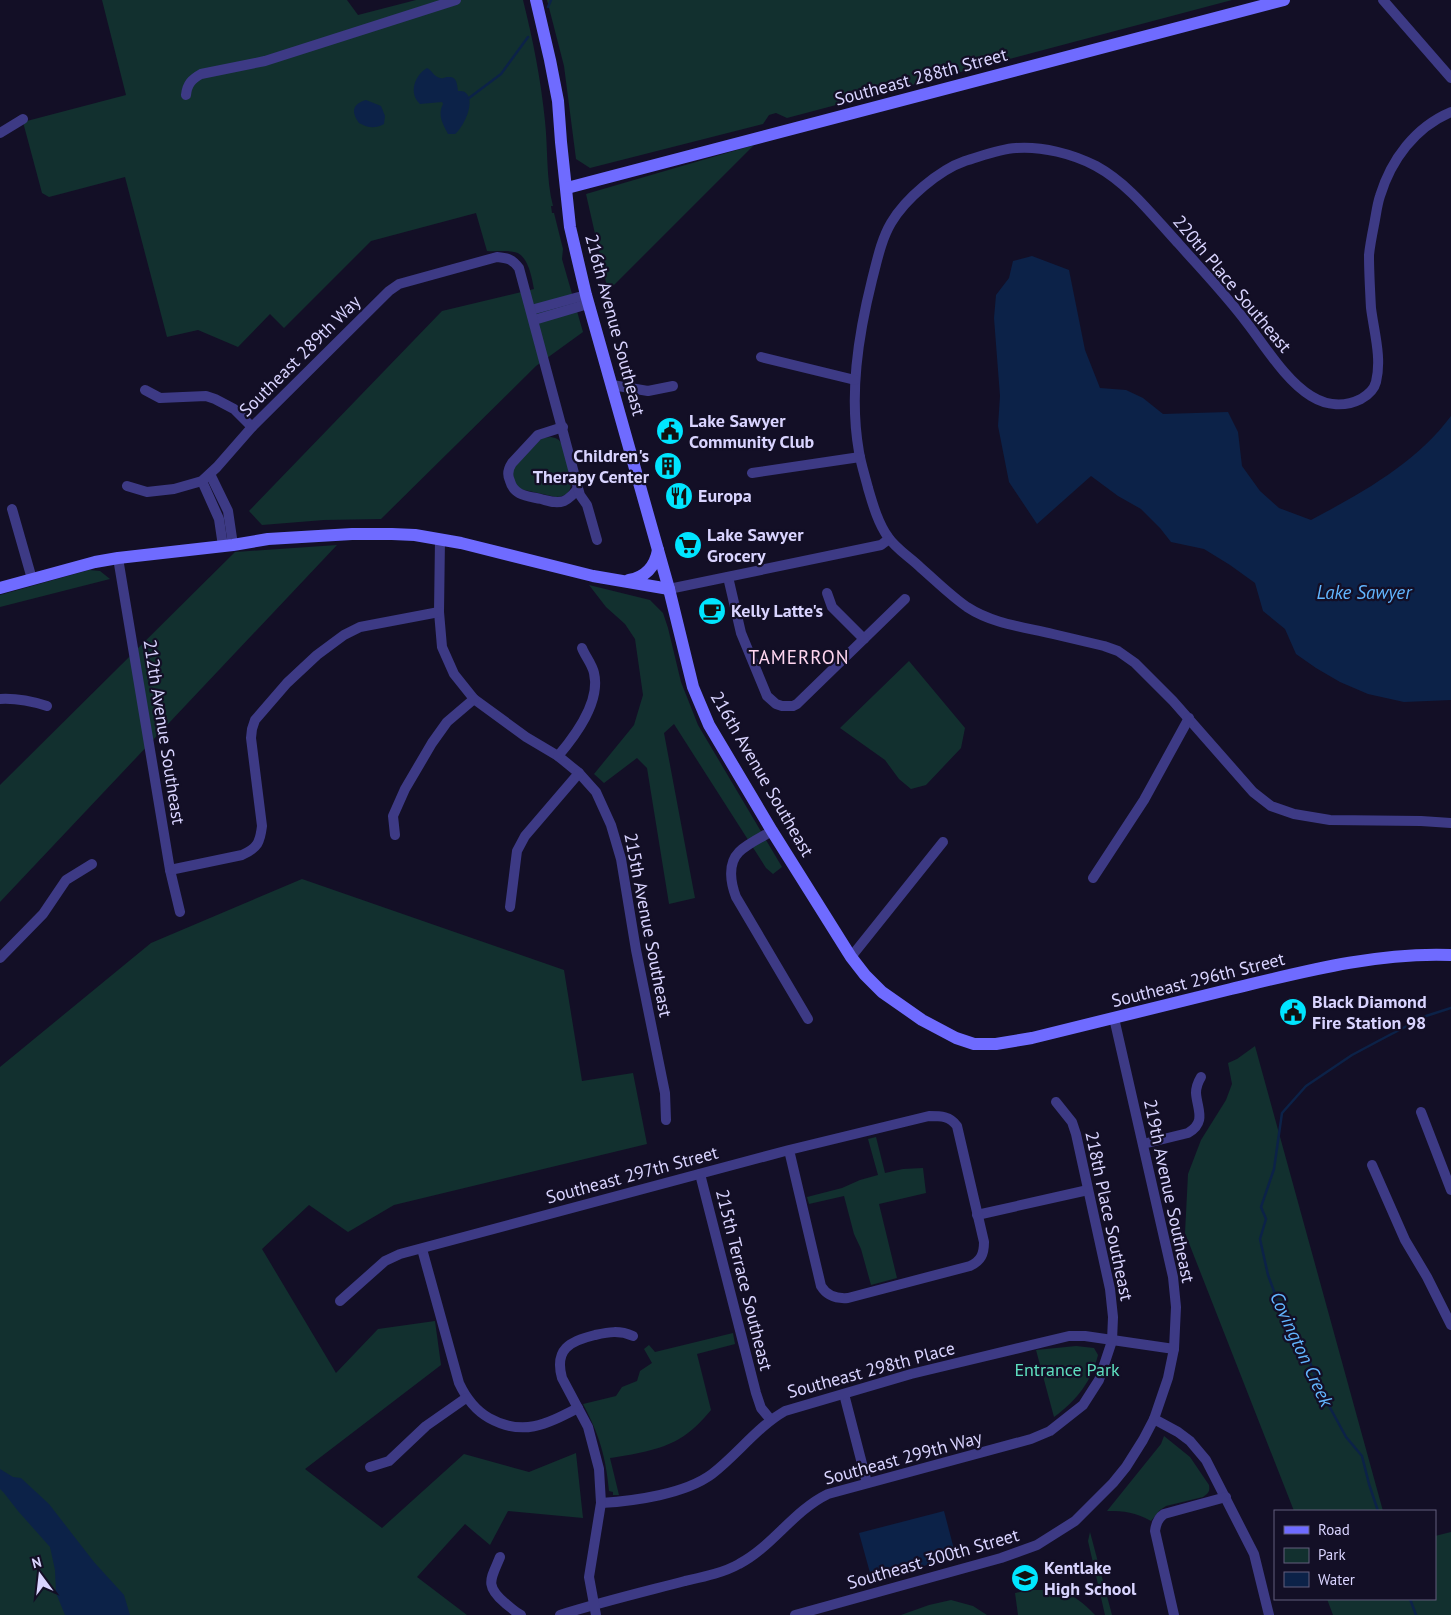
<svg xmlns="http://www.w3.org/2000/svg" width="1451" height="1615" font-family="'PT Sans',sans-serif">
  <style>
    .green { fill: #12302f }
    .water { fill: #0c2248 }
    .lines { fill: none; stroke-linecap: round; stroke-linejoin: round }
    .stream { stroke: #0c2248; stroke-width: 2.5 }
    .street { stroke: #3d3a85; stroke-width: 10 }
    .secondary { stroke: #6f6bff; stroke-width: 12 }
    .labels { text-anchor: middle; stroke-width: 4.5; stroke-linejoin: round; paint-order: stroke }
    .street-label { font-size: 18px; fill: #d9d4ff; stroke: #130f26 }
    .poi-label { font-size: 18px; font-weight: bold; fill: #d9d4ff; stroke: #130f26; text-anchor: start }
    .park-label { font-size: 18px; fill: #5fe0c0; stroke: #130f26 }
    .water-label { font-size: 19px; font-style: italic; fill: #62b6ff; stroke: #130f26 }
    .neighbourhood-label { font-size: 19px; letter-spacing: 1px; fill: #ffd6f0; stroke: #130f26 }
  </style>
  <rect width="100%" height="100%" fill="#130f26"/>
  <g class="green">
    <path d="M102,0H347L358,15L416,0H523C533,40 541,80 545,121C548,149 546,179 553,206H551L552,213H554L563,249L562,259L583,332L536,366L381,519L324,520L262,525L249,511L442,311L534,289C532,278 528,254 514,252C506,250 495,252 487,251L476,213L371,241L284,328L270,314L238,347L198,330L167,337L125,177L49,197L42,193L23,122L126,95Z"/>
    <path d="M547,0H1232L787,118L776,113L769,115L763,124L590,168L576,159L564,66Z"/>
    <path d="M754,145L608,291L586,194Z"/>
    <path d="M551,437C556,438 559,439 561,443C564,448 565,456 567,462C570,476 578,496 556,497L520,489C514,484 512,475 513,468L542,438Z"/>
    <path d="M337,545L0,902V785L235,552Z"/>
    <path d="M89,570L100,571L110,579L0,607V595Z"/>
    <path d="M589,585L650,600L663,613L668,628L681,682L698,725L782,867L773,874L766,868L674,724L664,733L695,898L669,904L647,768L637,758L604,783L594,774L634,725L643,695L635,639L625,624L606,607Z"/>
    <path d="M909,661L965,728L961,748L926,785L911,789L899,779L885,760L840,728Z"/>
    <path d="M302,879L564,970L582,1081L633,1073L647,1144L394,1205L348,1232L309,1205L262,1249L336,1373L378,1329L435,1321L441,1365L305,1469L382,1528L464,1454L529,1472L576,1453L583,1518L508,1511L490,1545L465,1524L417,1577L467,1615H0V1067L151,943Z"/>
    <path d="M1255,1046L1383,1511H1294L1185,1233L1188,1174L1201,1140L1226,1100L1232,1084L1228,1063L1237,1059Z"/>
    <path d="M876,1137L885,1173L903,1169L923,1168L926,1193L879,1204L897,1278L871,1285L861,1249L854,1234L844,1196L809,1204L807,1197L842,1188L860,1180L878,1175L868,1139Z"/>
    <path d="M733,1333L735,1344L697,1354L711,1410C703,1420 691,1432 679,1439C661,1450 631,1455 610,1458L619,1495H613V1492L609,1491C606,1457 599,1434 583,1404L616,1396L622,1387L637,1381L640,1371L652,1363L644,1349L649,1345L655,1352Z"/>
    <path d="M1076,1346L1094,1348L1098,1355C1092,1381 1076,1401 1054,1417L1036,1350Z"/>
    <path d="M1164,1436L1190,1457L1209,1485C1210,1491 1209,1493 1203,1497L1166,1506L1160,1510L1151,1521C1135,1512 1125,1511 1107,1511L1161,1444Z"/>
    <path d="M1090,1532L1112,1615H1105L1088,1541Z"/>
    <path d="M1451,1532V1615H1333L1327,1599H1435V1536Z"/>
    <path d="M1031,1590C1062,1590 1072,1591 1095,1615H1018L1015,1593Z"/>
    <path d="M951,1600L973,1606L987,1615H901L929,1605Z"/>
  </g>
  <g class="water">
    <path d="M427,68C432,70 434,77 440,78C445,79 443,77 448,77C457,76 457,84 458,91C461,91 464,91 466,93C476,102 463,128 455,134H448C443,124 437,115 443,104L442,102L420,104C408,93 415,75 427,68Z"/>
    <path d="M366,100L381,106L385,116L384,124C375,129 368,128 359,123C351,112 352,104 366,100Z"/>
    <path d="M1032,256L1069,270L1085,350L1100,388L1126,390L1143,398L1163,414L1228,412L1238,432L1242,466L1260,491L1279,508L1311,520C1362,493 1416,463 1451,416V700L1404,702L1368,694L1340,682L1316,668L1296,654L1285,629L1263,611L1255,583L1230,565L1204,549L1171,542L1160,528L1141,509L1118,496L1091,476L1037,524L1009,482L998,426L1000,396L994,318L996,295L1009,278L1013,261Z"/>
    <path d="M0,1469L13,1477L21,1478L49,1504L94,1562L124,1595L130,1615H65L56,1593L55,1570L50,1547L18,1511L4,1493L0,1489Z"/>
    <path d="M944,1511L956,1557L872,1580L859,1533Z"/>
  </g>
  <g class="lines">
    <g class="stream">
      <path d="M548,7L551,0"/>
      <path d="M469,98L501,74L528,37"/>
      <path d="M1378,1511L1369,1484L1362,1456L1346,1437L1321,1391L1309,1360L1286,1324L1268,1275L1260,1239L1266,1219L1261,1207L1274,1169L1282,1113L1306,1086L1352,1055L1382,1039L1426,1016L1451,1008"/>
      <path d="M1410,1599L1416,1615"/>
    </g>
    <g class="street">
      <path d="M1383,0L1451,78"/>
      <path d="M186,95C187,84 192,79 201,74L265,61L456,0"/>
      <path d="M1451,112C1415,127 1391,160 1380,196C1377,205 1376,215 1374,225C1372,235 1370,245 1369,255C1369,272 1370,290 1371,308C1374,332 1382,358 1376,382C1374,390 1368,395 1361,399C1345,407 1327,406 1311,396C1286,381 1265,346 1247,323C1226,295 1201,269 1178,243C1153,216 1129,184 1096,166C1073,154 1042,146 1016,148C999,149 982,156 965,161C939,170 905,199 891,223C881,240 877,261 872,280C858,336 849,395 859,452C861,464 865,476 868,488C873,505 878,523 888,537C896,549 911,558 921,568C936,581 951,596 967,607C993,624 1024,627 1053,634C1070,638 1087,642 1104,646L1118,651L1135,663L1173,701L1253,792L1271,806L1294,814L1330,820L1421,821L1451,823"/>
      <path d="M0,133L23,119"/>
      <path d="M531,310L586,295"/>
      <path d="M534,320L588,304"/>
      <path d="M761,357L855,380"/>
      <path d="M612,385L648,391L673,386"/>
      <path d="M145,390L160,398L206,396L215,399L234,409L252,427"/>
      <path d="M563,427L538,435L512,463C508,469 507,475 510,481C514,496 528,496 541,499C549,501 556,504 564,501C570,498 574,494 578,488"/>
      <path d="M752,473L860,457"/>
      <path d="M210,474L228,511L233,545"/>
      <path d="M202,481L219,519L223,546"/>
      <path d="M127,486L147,492L174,489L202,481L217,467L252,427L389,291L399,284L497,257C508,258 512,259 519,268L578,488L580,495L587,505L597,540"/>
      <path d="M12,509L32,579"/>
      <path d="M440,539L439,612L442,647L454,674L474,699L526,737L558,756L579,773L596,792L611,825L621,859L636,950L665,1093L666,1120"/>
      <path d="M118,558L170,870L180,912"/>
      <path d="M728,577L741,633L767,696L776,704L782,706H793L797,704L905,599"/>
      <path d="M669,589L881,545L889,539"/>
      <path d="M827,593L832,607L864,639"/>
      <path d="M0,699C17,698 31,701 47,706"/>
      <path d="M558,756C575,736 601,702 594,673C592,664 585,656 582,648"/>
      <path d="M772,831C762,837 747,844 739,852C727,864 731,884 736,897L808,1019"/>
      <path d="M395,835L393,816L405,789L432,743L447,722L474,699"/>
      <path d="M170,870L242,855C258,848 260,842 262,826L251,738L252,729L255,720L287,683L317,655L344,635L360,627L439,612"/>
      <path d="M1093,878L1144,800L1189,718"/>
      <path d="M510,907L517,851L525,836L579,773"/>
      <path d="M851,957L943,842"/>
      <path d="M0,958L43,914L66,880L92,864"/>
      <path d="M1421,1112L1451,1190"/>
      <path d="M1143,1144L1188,1133C1207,1122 1197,1109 1196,1093C1196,1087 1198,1082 1201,1077"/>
      <path d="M1372,1165L1405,1240L1427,1277L1451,1325"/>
      <path d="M700,1174L756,1393L761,1408L770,1419"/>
      <path d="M977,1215L1088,1190"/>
      <path d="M422,1249L459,1383C466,1398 475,1410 489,1418C523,1437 547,1424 578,1408"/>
      <path d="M340,1301L385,1261L400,1254L789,1150L929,1116C941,1116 950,1116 957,1126L984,1242C984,1254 981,1261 970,1266L848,1298C836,1299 827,1296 821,1286L789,1150"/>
      <path d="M844,1394L867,1483"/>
      <path d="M1154,1419L1178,1432L1190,1441L1206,1460L1254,1554L1269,1615"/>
      <path d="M370,1467L389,1461L426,1426L466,1398"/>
      <path d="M601,1503C635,1501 685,1494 712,1474C738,1454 757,1427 785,1411L911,1374L1069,1336H1085L1174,1349"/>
      <path d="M500,1557C491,1579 484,1585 505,1603C510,1607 515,1612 521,1615"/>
      <path d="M560,1615C601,1602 643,1592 685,1581C703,1577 723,1573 739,1564C773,1546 793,1511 828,1494L1031,1439L1050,1431L1083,1405L1099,1380L1112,1341L1113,1317L1110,1289L1076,1134L1072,1122L1056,1102"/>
      <path d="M596,1615L589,1577L601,1503L599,1469L588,1427L562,1378C554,1349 570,1341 595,1335C609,1332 619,1330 633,1336"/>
      <path d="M795,1615L1001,1558L1037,1545L1075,1521L1113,1483L1126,1467L1143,1440L1154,1419L1168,1378L1174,1349L1176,1307L1173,1277L1114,1018"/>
      <path d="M1174,1615L1155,1531C1156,1523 1158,1518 1164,1514L1226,1497"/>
    </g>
    <g class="secondary">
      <path d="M536,0L550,60L558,101L561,142L570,227L586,295L669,589L693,687L709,725L772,831L851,957L865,975L882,992L922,1020L956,1038L974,1044H996L1032,1038C1098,1022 1164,1006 1231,989C1302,972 1376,952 1451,955"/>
      <path d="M567,188L1284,0"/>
      <path d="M629,580C646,577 655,567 658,550"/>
      <path d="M0,588L95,562L118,558L233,545L268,539L352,534H392L415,535L461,543L593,576L669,589"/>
    </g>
  </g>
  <defs>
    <g id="civic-disc" transform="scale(1.4375)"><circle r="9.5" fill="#00e5ff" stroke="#130f26"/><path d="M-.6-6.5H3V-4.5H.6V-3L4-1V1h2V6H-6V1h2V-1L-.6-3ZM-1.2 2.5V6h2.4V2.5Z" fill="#111"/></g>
    <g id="building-disc" transform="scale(1.4375)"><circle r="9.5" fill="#00e5ff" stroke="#130f26"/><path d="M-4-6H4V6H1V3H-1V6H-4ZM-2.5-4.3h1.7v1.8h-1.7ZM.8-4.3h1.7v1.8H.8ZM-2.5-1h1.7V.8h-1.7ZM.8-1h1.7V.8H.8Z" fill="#111"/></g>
    <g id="restaurant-disc" transform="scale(1.4375)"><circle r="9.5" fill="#00e5ff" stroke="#130f26"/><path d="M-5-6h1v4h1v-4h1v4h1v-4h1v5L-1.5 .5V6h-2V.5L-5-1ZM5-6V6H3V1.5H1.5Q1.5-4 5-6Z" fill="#111"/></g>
    <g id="supermarket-disc" transform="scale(1.4375)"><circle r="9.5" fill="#00e5ff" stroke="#130f26"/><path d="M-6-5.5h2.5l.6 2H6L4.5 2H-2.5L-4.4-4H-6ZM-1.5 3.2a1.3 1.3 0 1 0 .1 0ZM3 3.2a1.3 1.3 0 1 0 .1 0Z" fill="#111"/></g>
    <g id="cafe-disc" transform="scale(1.4375)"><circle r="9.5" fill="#00e5ff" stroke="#130f26"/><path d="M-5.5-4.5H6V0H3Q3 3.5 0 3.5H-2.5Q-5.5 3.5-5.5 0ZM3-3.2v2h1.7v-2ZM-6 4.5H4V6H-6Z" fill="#111"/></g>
    <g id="school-disc" transform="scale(1.4375)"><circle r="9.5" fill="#00e5ff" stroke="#130f26"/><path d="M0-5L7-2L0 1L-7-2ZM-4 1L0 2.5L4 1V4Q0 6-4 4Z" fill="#111"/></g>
  </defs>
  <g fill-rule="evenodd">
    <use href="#civic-disc" x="670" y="431"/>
    <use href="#building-disc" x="668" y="466"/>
    <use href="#restaurant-disc" x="679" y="496"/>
    <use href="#supermarket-disc" x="688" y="545"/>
    <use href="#cafe-disc" x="712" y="611"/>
    <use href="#civic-disc" x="1293" y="1012"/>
    <use href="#school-disc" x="1025" y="1578"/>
  </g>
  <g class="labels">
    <g class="street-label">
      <text transform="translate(921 77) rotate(-15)" y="6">Southeast 288th Street</text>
      <text transform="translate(1232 284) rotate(50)" y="6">220th Place Southeast</text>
      <text transform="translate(615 325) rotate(75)" y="6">216th Avenue Southeast</text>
      <text transform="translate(300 356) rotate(-45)" y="6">Southeast 289th Way</text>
      <text transform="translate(164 732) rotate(81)" y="6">212th Avenue Southeast</text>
      <text transform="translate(762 774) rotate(60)" y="6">216th Avenue Southeast</text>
      <text transform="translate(648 925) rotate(79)" y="6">215th Avenue Southeast</text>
      <text transform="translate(1198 980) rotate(-14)" y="6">Southeast 296th Street</text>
      <text transform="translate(632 1175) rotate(-15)" y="6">Southeast 297th Street</text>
      <text transform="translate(1169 1191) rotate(78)" y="6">219th Avenue Southeast</text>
      <text transform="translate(1109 1216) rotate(78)" y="6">218th Place Southeast</text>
      <text transform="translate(744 1280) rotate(76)" y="6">215th Terrace Southeast</text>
      <text transform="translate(871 1370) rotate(-15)" y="6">Southeast 298th Place</text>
      <text transform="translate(903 1458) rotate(-15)" y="6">Southeast 299th Way</text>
      <text transform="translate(933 1559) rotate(-16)" y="6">Southeast 300th Street</text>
    </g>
    <g class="poi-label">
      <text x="689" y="427">Lake Sawyer<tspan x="689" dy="21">Community Club</tspan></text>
      <text x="649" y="462" text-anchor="end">Children's<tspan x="649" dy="21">Therapy Center</tspan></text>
      <text x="698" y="502">Europa</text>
      <text x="707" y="541">Lake Sawyer<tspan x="707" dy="21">Grocery</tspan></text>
      <text x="731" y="617">Kelly Latte's</text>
      <text x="1312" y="1008">Black Diamond<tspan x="1312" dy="21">Fire Station 98</tspan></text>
      <text x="1044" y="1574">Kentlake<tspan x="1044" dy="21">High School</tspan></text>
    </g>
    <g class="park-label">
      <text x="1067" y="1376">Entrance Park</text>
    </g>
    <g class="water-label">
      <text x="1364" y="599">Lake Sawyer</text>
      <text transform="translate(1302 1349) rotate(65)" y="7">Covington Creek</text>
    </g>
    <g class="neighbourhood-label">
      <text x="799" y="664">TAMERRON</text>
    </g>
  </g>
  <rect x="1274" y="1510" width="162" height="90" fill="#130f26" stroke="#625e7d"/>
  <rect x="1284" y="1526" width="25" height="8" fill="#6f6bff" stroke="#625e7d"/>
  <text x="1318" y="1535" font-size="15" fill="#d9d4ff">Road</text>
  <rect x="1284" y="1548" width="25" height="15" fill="#12302f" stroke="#625e7d"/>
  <text x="1318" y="1560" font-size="15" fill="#d9d4ff">Park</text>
  <rect x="1284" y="1572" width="25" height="15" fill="#0c2248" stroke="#625e7d"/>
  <text x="1318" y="1585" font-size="15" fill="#d9d4ff">Water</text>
  <g transform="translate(40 1575) rotate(345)" stroke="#130f26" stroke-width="4" paint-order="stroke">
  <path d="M0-4L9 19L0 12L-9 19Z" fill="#d9d4ff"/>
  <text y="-8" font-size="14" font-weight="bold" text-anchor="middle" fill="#d9d4ff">N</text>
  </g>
</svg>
